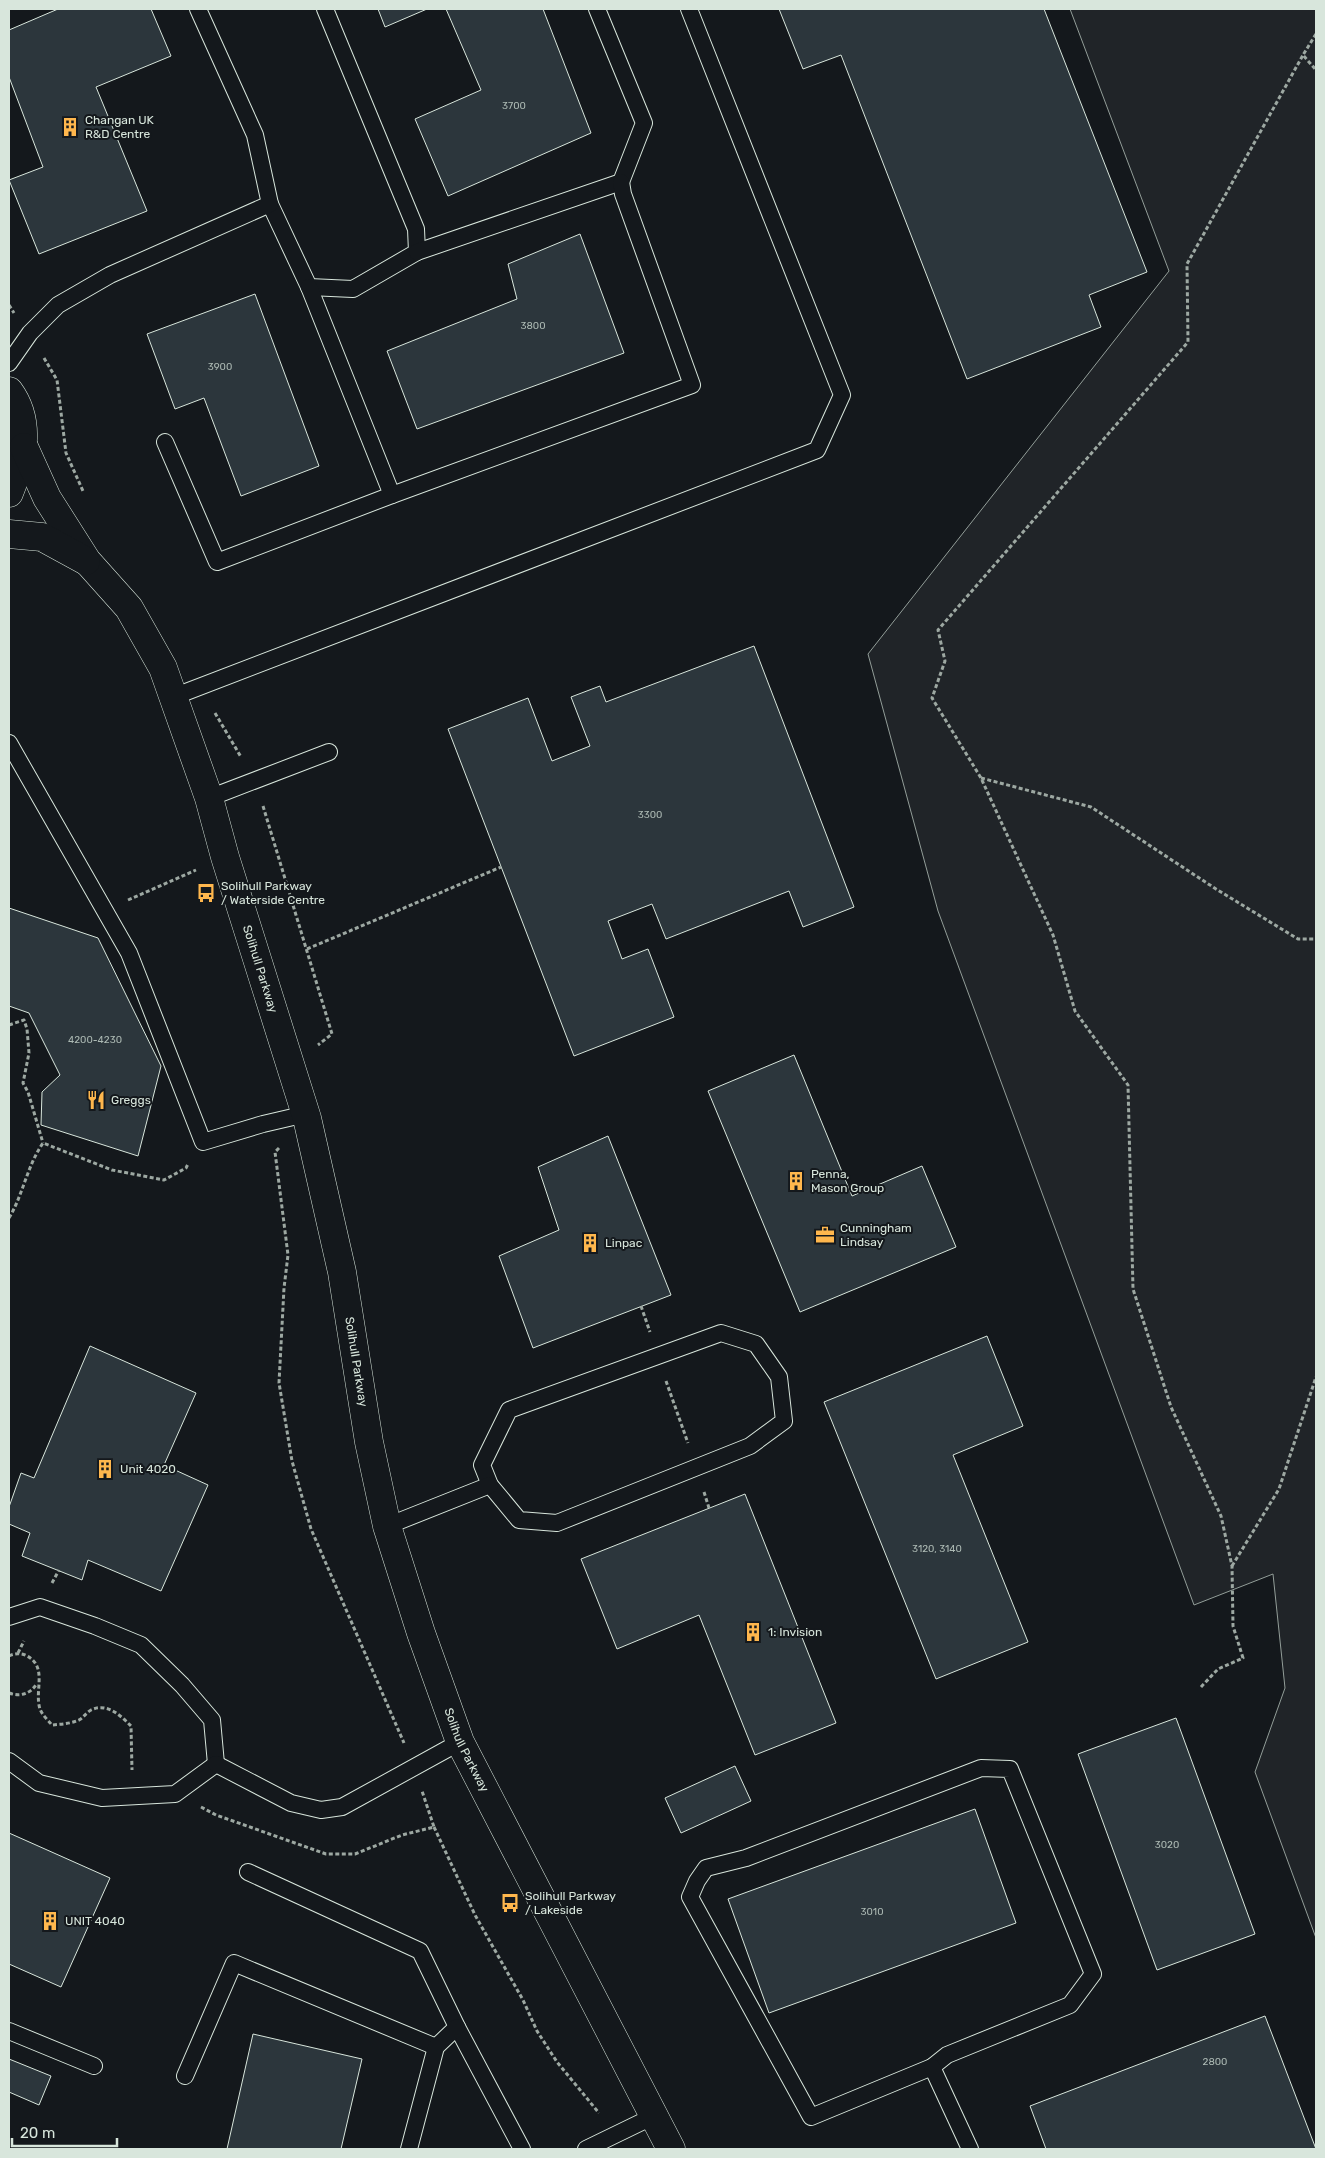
<svg xmlns="http://www.w3.org/2000/svg" width="1325" height="2158" font-family="Rubik,sans-serif">
  <style>
    .green { fill: #202428; stroke: #939e99 }
    .building { fill: #2c363c; stroke: #d8e6dc }
    .lines { fill: none; stroke-linecap: round; stroke-linejoin: round }
    .lane-casing { stroke: #d8e6dc; stroke-width: 18 }
    .secondary-casing { stroke: #d8e6dc; stroke-width: 29 }
    .path { stroke: #9da8a2; stroke-width: 3; stroke-dasharray: 4 2.5; stroke-linecap: butt }
    .lane { stroke: #14181c; stroke-width: 16 }
    .secondary { stroke: #14181c; stroke-width: 28 }
    .labels { text-anchor: middle; stroke-width: 4; stroke-linejoin: round; paint-order: stroke }
    .number-label { font-size: 10px; fill: #adbab4 }
    .poi-label { font-size: 12px; fill: #d8e6dc; stroke: #14181c; text-anchor: start }
    .street-label { font-size: 12px; fill: #d8e6dc; stroke: #14181c }
  </style>
  <rect width="100%" height="100%" fill="#14181c"/>
  <path class="green" d="M1070,9H1316V1938L1255,1772L1285,1688L1273,1574L1194,1605L938,911L868,654L1169,271Z"/>
  <g class="building">
    <path d="M58,9H151L171,56L96,87L147,211L39,254L9,180L43,167L9,77V30Z"/>
    <path d="M378,9H427L385,27Z"/>
    <path d="M446,9H543L591,133L448,196L415,119L481,90Z"/>
    <path d="M779,9H1044L1147,272L1089,295L1101,327L967,379L841,55L803,69Z"/>
    <path d="M580,234L624,353L417,429L387,351L517,299L508,264Z"/>
    <path d="M255,294L319,466L241,496L204,398L175,409L147,334Z"/>
    <path d="M754,646L854,907L803,927L789,891L666,939L652,904L608,921L622,959L648,949L674,1017L574,1056L448,729L528,698L552,761L590,746L571,697L600,686L606,702Z"/>
    <path d="M9,908L98,938L161,1066L138,1156L41,1125L42,1092L60,1075L29,1013L9,1006Z"/>
    <path d="M794,1055L852,1196L922,1166L956,1247L800,1312L708,1091Z"/>
    <path d="M608,1136L671,1295L533,1348L499,1256L559,1230L538,1167Z"/>
    <path d="M987,1336L1023,1426L953,1455L1028,1642L936,1679L824,1402Z"/>
    <path d="M90,1346L196,1393L164,1465L208,1485L161,1591L88,1560L82,1580L22,1556L30,1533L9,1524V1507L21,1473L34,1478Z"/>
    <path d="M745,1494L836,1723L755,1755L699,1615L617,1649L581,1559Z"/>
    <path d="M1176,1718L1255,1934L1157,1970L1078,1754Z"/>
    <path d="M735,1766L751,1801L681,1833L665,1798Z"/>
    <path d="M975,1809L1016,1923L769,2013L728,1899Z"/>
    <path d="M9,1833L110,1878L61,1987L9,1964Z"/>
    <path d="M1265,2016L1316,2149H1046L1030,2106Z"/>
    <path d="M253,2034L362,2059L341,2149H227Z"/>
    <path d="M9,2059L51,2076L39,2105L9,2092Z"/>
  </g>
  <g class="lines">
    <g class="lane-casing">
      <g id="lane">
        <path d="M270,204L309,287L353,289L417,252L416,229L325,9"/>
        <path d="M417,252L621,182L644,123L597,9"/>
        <path d="M309,287L392,495"/>
        <path d="M9,363L30,333L58,305L110,275L270,204L255,135L198,9"/>
        <path d="M165,442L217,562L392,495L692,385L623,194L621,182"/>
        <path d="M173,697L817,450L842,395L689,9"/>
        <path d="M9,743L129,953L203,1142L263,1124L306,1114"/>
        <path d="M209,798L329,752"/>
        <path d="M721,1333L756,1344L779,1377L784,1421L750,1446L557,1523L519,1520L490,1485L482,1465L509,1410Z"/>
        <path d="M387,1526L490,1485"/>
        <path d="M9,1617L40,1607L95,1626L141,1645L182,1685L212,1720L216,1764"/>
        <path d="M9,1761L39,1783L102,1798L175,1794L216,1764"/>
        <path d="M216,1764L291,1803L321,1810L342,1807L460,1742"/>
        <path d="M981,1768L1010,1769L1093,1974L1070,2005L947,2055L932,2067L811,2117L690,1897L697,1881L706,1868L746,1858Z"/>
        <path d="M248,1872L420,1951L457,2027L522,2149"/>
        <path d="M9,2031L94,2066"/>
        <path d="M932,2067L970,2149"/>
        <path d="M185,2076L234,1963L436,2047"/>
        <path d="M409,2149L436,2047L457,2027"/>
        <path d="M586,2149L654,2116"/>
      </g>
    </g>
    <g class="secondary-casing">
      <g id="secondary">
        <path d="M9,391C32,422 23,460 9,493"/>
        <path id="s1" d="M24,447L47,498L87,561L129,608L163,668L209,798L225,857L307,1118L342,1272L369,1442L387,1526L421,1633L460,1742L671,2149"/>
        <path d="M9,534L42,537L86,561"/>
      </g>
    </g>
    <g class="path">
      <path d="M1316,34L1303,55L1316,70"/>
      <path d="M9,305L14,313"/>
      <path d="M44,358L57,380L66,453L83,491"/>
      <path d="M215,713L241,757"/>
      <path d="M981,778L1091,807L1216,889L1298,939H1316"/>
      <path d="M263,806L332,1034L318,1045"/>
      <path d="M128,900L196,870"/>
      <path d="M307,949L501,867"/>
      <path d="M9,1025L24,1020L27,1029L29,1053L23,1083L28,1092L43,1143"/>
      <path d="M279,1148L275,1152L288,1255L284,1288L279,1383L292,1461L311,1529L404,1743"/>
      <path d="M9,1218C23,1195 27,1166 43,1143L112,1170L164,1180L186,1168L188,1164"/>
      <path d="M641,1306L650,1332"/>
      <path d="M666,1381L688,1443"/>
      <path d="M704,1492L709,1508"/>
      <path d="M1232,1566L1279,1489L1316,1377"/>
      <path d="M52,1583L59,1570"/>
      <path d="M18,1653L24,1641"/>
      <path d="M9,1656C15,1653 22,1653 27,1656C48,1667 34,1691 40,1709C42,1715 48,1720 52,1725C61,1724 70,1724 79,1720C83,1718 86,1713 91,1710C107,1702 121,1716 131,1726L132,1770"/>
      <path d="M1201,1687L1218,1669L1243,1658L1233,1626L1232,1566L1221,1516L1171,1407L1133,1289L1128,1085L1075,1011L1053,935L981,778L932,698L945,661L938,630L1188,342L1187,264L1303,55"/>
      <path d="M9,1693C20,1697 31,1694 37,1683"/>
      <path d="M201,1807L216,1815L326,1854H355L402,1835L434,1827L422,1791"/>
      <path d="M434,1827L475,1915L523,2000L537,2031L557,2062L599,2113"/>
    </g>
    <use href="#lane" class="lane"/>
    <use href="#secondary" class="secondary"/>
  </g>
  <defs>
    <g id="building-bare" transform="scale(1.5)"><path d="M-4-6H4V6H1V3H-1V6H-4ZM-2.5-4.3h1.7v1.8h-1.7ZM.8-4.3h1.7v1.8H.8ZM-2.5-1h1.7V.8h-1.7ZM.8-1h1.7V.8H.8Z" fill="#ffb74d" stroke="#14181c" stroke-width="2.5" paint-order="stroke"/></g>
    <g id="bus-bare" transform="scale(1.5)"><path d="M-5-6H5V4H4V6H2V4H-2V6H-4V4H-5ZM-3.5-4V0h7V-4ZM-3.5 1.2v1.5H-2V1.2ZM2 1.2v1.5H3.5V1.2Z" fill="#ffb74d" stroke="#14181c" stroke-width="2.5" paint-order="stroke"/></g>
    <g id="restaurant-bare" transform="scale(1.5)"><path d="M-5-6h1v4h1v-4h1v4h1v-4h1v5L-1.5 .5V6h-2V.5L-5-1ZM5-6V6H3V1.5H1.5Q1.5-4 5-6Z" fill="#ffb74d" stroke="#14181c" stroke-width="2.5" paint-order="stroke"/></g>
    <g id="office-bare" transform="scale(1.5)"><path d="M-6-3h4V-5.5h4V-3h4V5H-6ZM-1-4.5V-3h2v-1.5ZM-6 0V1H6V0Z" fill="#ffb74d" stroke="#14181c" stroke-width="2.5" paint-order="stroke"/></g>
  </defs>
  <g fill-rule="evenodd">
    <use href="#building-bare" x="70" y="127"/>
    <use href="#bus-bare" x="206" y="893"/>
    <use href="#restaurant-bare" x="96" y="1100"/>
    <use href="#building-bare" x="796" y="1181"/>
    <use href="#office-bare" x="825" y="1235"/>
    <use href="#building-bare" x="590" y="1243"/>
    <use href="#building-bare" x="105" y="1469"/>
    <use href="#building-bare" x="753" y="1632"/>
    <use href="#bus-bare" x="510" y="1903"/>
    <use href="#building-bare" x="50" y="1921"/>
  </g>
  <g class="labels">
    <g class="number-label">
      <text x="514" y="109">3700</text>
      <text x="533" y="329">3800</text>
      <text x="220" y="370">3900</text>
      <text x="650" y="818">3300</text>
      <text x="95" y="1043">4200-4230</text>
      <text x="937" y="1552">3120, 3140</text>
      <text x="1167" y="1848">3020</text>
      <text x="872" y="1915">3010</text>
      <text x="1215" y="2065">2800</text>
    </g>
    <g class="poi-label">
      <text x="85" y="124">Changan UK<tspan x="85" dy="14">R&amp;D Centre</tspan></text>
      <text x="221" y="890">Solihull Parkway<tspan x="221" dy="14">/ Waterside Centre</tspan></text>
      <text x="111" y="1104">Greggs</text>
      <text x="811" y="1178">Penna,<tspan x="811" dy="14">Mason Group</tspan></text>
      <text x="840" y="1232">Cunningham<tspan x="840" dy="14">Lindsay</tspan></text>
      <text x="605" y="1247">Linpac</text>
      <text x="120" y="1473">Unit 4020</text>
      <text x="768" y="1636">1: Invision</text>
      <text x="525" y="1900">Solihull Parkway<tspan x="525" dy="14">/ Lakeside</tspan></text>
      <text x="65" y="1925">UNIT 4040</text>
    </g>
    <g class="street-label">
      <text dy="4" stroke="none"><textPath href="#s1" startOffset="579">Solihull Parkway</textPath></text>
      <text dy="4" stroke="none"><textPath href="#s1" startOffset="984">Solihull Parkway</textPath></text>
      <text dy="4" stroke="none"><textPath href="#s1" startOffset="1389">Solihull Parkway</textPath></text>
    </g>
  </g>
  <rect width="1325" height="2158" fill="none" stroke="#d8e6dc" stroke-width="20"/>
  <path d="M12 2138v8h105v-8" fill="none" stroke="#d8e6dc" stroke-width="2.5"/>
  <text x="20" y="2138" font-size="15" fill="#d8e6dc" stroke="#14181c" stroke-width="4" paint-order="stroke">20 m</text>
</svg>
